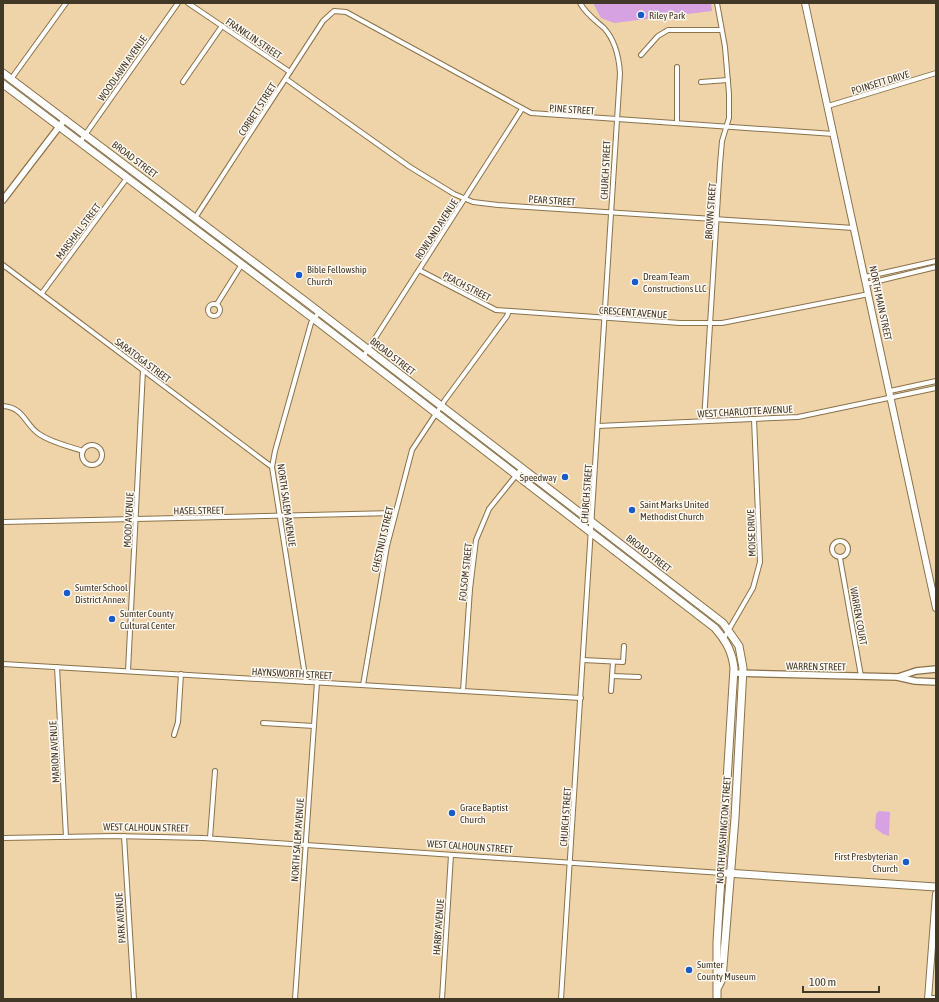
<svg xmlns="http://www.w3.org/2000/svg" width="939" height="1002" font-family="'Asap Condensed',sans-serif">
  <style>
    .green { fill: #d6a2e2 }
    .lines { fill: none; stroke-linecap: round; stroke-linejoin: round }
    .minor-casing { stroke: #8a724a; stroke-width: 6 }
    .tertiary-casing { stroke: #8a724a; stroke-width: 8 }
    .secondary-casing { stroke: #8a724a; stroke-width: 8 }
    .primary-casing { stroke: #8a724a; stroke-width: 9 }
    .minor { stroke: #fff; stroke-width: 4 }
    .tertiary { stroke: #fff; stroke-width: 5.5 }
    .secondary { stroke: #fff; stroke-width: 6 }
    .primary { stroke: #fff; stroke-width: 7 }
    .poi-dot { fill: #195cc7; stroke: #fef8f0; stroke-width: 1.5 }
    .labels { text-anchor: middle; stroke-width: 3; stroke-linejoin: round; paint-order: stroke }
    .poi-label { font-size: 10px; fill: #423827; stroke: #fef8f0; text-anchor: start }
    .street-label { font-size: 10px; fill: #423827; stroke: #fef8f0 }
  </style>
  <rect width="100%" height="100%" fill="#efd4a9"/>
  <g class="green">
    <path d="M593,3H711L712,11L614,23L601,18Z"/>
    <path d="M879,811L890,812L889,836L883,834L875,828L876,814Z"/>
  </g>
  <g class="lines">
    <g class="minor-casing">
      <g id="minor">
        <path d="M188,3L290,72"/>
        <path d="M641,55L658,36L668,30H721"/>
        <path d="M11,79L66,3"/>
        <path d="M286,79L410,167L454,194L473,202L498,205L854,228"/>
        <path d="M183,82L222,26"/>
        <path d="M701,82L728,80"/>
        <path d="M828,106L936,73"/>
        <path d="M677,123V67"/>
        <path d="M80,142L178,3"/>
        <path d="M195,218L323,21L334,11L346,12L531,113L834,134"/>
        <path d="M3,265L272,467"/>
        <path d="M419,270L496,310L680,323H722L869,294"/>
        <path d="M865,277L936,261"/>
        <path d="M866,284L936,267"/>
        <path d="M42,293L127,178"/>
        <circle cx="214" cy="310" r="6"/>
        <path d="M217,304L242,264"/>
        <path d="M363,357L522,109"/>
        <path d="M890,391L936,381"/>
        <path d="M3,406C25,408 24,424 39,434C52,443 69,446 83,451"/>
        <path d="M704,421L720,164L722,141L729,118V94L725,47L717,3"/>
        <path d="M598,426L798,417L936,388"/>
        <circle cx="92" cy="455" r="10"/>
        <path d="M3,522L395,513"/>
        <circle cx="840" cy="549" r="8"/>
        <path d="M840,558L861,676"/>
        <path d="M724,638L753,588L760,562L754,419"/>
        <path d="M583,660L623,662L624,646"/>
        <path d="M3,664L581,698"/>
        <path d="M57,667L66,837"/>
        <path d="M128,671L143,370"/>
        <path d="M612,676L639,677"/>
        <path d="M306,682L272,467L275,451L311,323L319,312"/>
        <path d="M363,685L387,546L412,450L445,400L507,316L509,311"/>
        <path d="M463,691L470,589L476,540L489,509L522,468"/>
        <path d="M611,691L613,662"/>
        <path d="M263,723L314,726"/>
        <path d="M174,735L178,722L181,674"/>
        <path d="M124,836L134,999"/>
        <path d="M3,838L114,836L203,838L722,873"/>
        <path d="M210,838L215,771"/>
        <path d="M928,998H936"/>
        <path d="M295,999L317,682"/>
        <path d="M442,999L451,855"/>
        <path d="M561,999L620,73C619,58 615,40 604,28C595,20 586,14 580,3"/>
      </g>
    </g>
    <g class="tertiary-casing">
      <g id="tertiary">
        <path d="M3,200L65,119"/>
        <path d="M734,673L897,677L915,681L936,682"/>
        <path d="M898,677L916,671L936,669"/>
      </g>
    </g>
    <g class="secondary-casing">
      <g id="secondary">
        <path d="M805,3L936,608"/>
        <path d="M928,999L936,894"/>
      </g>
    </g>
    <g class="primary-casing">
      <g id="primary">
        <path d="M3,73L305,301L723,623L739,646L743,668L735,818L722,979L718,987"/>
        <path d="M3,84L314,319L715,628C726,641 732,651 734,668L717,942V999"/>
        <path d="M726,873L936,887"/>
      </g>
    </g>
    <use href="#minor" class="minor"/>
    <use href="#tertiary" class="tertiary"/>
    <use href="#secondary" class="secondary"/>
    <use href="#primary" class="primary"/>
  </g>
  <g class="poi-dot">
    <circle cx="641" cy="15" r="4"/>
    <circle cx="299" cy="275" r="4"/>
    <circle cx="635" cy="282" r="4"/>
    <circle cx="565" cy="477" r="4"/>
    <circle cx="632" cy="510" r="4"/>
    <circle cx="67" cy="593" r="4"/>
    <circle cx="112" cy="619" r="4"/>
    <circle cx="452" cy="813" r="4"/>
    <circle cx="906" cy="862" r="4"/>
    <circle cx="689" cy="970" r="4"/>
  </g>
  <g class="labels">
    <g class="poi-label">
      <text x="649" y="19">Riley Park</text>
      <text x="307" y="273">Bible Fellowship<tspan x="307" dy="12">Church</tspan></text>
      <text x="643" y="280">Dream Team<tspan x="643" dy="12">Constructions LLC</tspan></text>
      <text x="557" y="481" text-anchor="end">Speedway</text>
      <text x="640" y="508">Saint Marks United<tspan x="640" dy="12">Methodist Church</tspan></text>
      <text x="75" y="591">Sumter School<tspan x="75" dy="12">District Annex</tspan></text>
      <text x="120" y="617">Sumter County<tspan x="120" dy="12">Cultural Center</tspan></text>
      <text x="460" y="811">Grace Baptist<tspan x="460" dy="12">Church</tspan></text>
      <text x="898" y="860" text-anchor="end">First Presbyterian<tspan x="898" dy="12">Church</tspan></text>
      <text x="697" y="968">Sumter<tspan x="697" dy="12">County Museum</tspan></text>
    </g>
    <g class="street-label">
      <text transform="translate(254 38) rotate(34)" y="4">FRANKLIN STREET</text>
      <text transform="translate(122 68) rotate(-55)" y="4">WOODLAWN AVENUE</text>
      <text transform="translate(880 82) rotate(-17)" y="4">POINSETT DRIVE</text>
      <text transform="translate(257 109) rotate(-57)" y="4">CORBETT STREET</text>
      <text transform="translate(572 109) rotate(4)" y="4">PINE STREET</text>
      <text transform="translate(135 159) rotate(37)" y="4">BROAD STREET</text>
      <text transform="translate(605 170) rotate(-87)" y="4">CHURCH STREET</text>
      <text transform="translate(552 200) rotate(4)" y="4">PEAR STREET</text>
      <text transform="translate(710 211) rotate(-86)" y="4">BROWN STREET</text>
      <text transform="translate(436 229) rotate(-57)" y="4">ROWLAND AVENUE</text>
      <text transform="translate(78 231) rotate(-53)" y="4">MARSHALL STREET</text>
      <text transform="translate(467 286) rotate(27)" y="4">PEACH STREET</text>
      <text transform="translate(881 303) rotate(78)" y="4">NORTH MAIN STREET</text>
      <text transform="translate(633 312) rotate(4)" y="4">CRESCENT AVENUE</text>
      <text transform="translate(393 356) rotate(38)" y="4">BROAD STREET</text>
      <text transform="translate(143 360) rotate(37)" y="4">SARATOGA STREET</text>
      <text transform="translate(745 411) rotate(-3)" y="4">WEST CHARLOTTE AVENUE</text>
      <text transform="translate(586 494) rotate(-86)" y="4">CHURCH STREET</text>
      <text transform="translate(287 505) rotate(82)" y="4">NORTH SALEM AVENUE</text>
      <text transform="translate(199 510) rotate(-1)" y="4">HASEL STREET</text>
      <text transform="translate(128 520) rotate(-87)" y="4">MOOD AVENUE</text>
      <text transform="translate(751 533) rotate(-92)" y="4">MOISE DRIVE</text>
      <text transform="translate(382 539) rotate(-77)" y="4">CHESTNUT STREET</text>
      <text transform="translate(649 553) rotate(38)" y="4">BROAD STREET</text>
      <text transform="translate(465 572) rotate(-84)" y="4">FOLSOM STREET</text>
      <text transform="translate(859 616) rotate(80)" y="4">WARREN COURT</text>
      <text transform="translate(816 666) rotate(1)" y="4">WARREN STREET</text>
      <text transform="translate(292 673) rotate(3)" y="4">HAYNSWORTH STREET</text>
      <text transform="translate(54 752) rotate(-93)" y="4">MARION AVENUE</text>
      <text transform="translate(565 817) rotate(-86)" y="4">CHURCH STREET</text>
      <text transform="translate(146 827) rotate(1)" y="4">WEST CALHOUN STREET</text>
      <text transform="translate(723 830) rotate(-86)" y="4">NORTH WASHINGTON STREET</text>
      <text transform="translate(297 840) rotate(-86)" y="4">NORTH SALEM AVENUE</text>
      <text transform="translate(470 846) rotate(4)" y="4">WEST CALHOUN STREET</text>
      <text transform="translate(120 918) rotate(-94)" y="4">PARK AVENUE</text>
      <text transform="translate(438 927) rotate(-86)" y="4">HARBY AVENUE</text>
    </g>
  </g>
  <rect width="939" height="1002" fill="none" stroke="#423827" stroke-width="8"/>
  <path d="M803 986v6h76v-6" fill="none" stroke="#423827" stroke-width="2"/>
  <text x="809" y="986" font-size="12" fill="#423827" stroke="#fef8f0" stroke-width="3" paint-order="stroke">100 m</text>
</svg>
